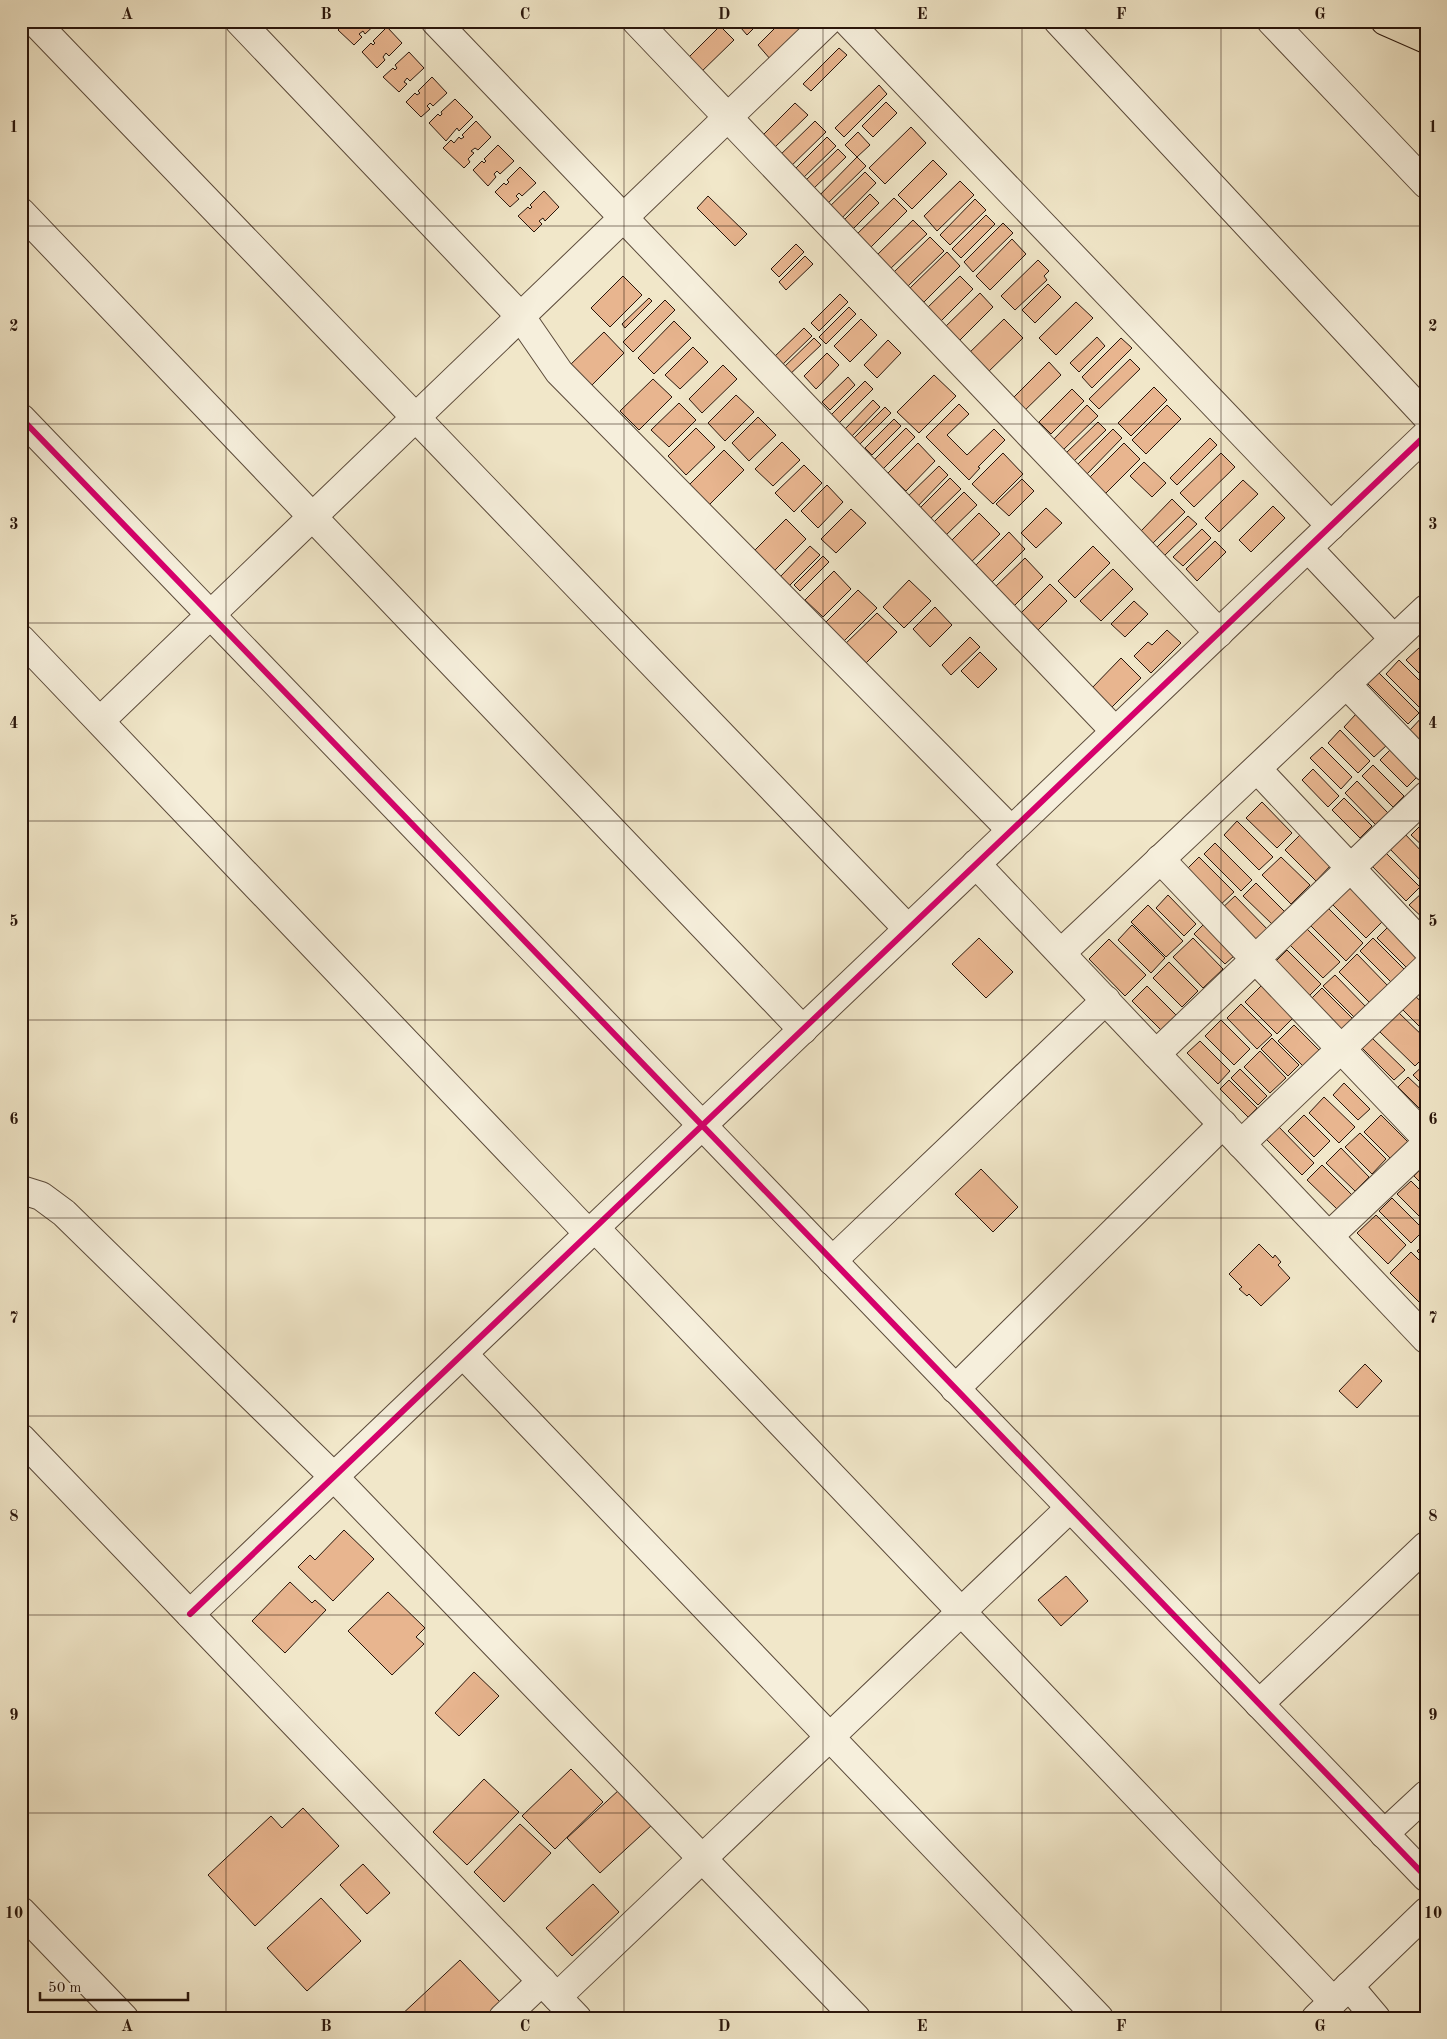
<svg xmlns="http://www.w3.org/2000/svg" width="1447" height="2039" font-family="'Old Standard TT',serif">
  <style>
    .building { fill: #e8b58f; stroke: #29150b }
    .lines { fill: none; stroke-linecap: round; stroke-linejoin: round }
    .minor-casing { stroke: #5b4a3a; stroke-width: 30 }
    .major-casing { stroke: #29150b; stroke-width: 30 }
    .minor { stroke: #f6efdc; stroke-width: 28 }
    .major { stroke: #f1e7c9; stroke-width: 28 }
    .cycleway-casing { stroke: #f6efdc; stroke-width: 9 }
    .cycleway { stroke: #d6006c; stroke-width: 6 }
    .grid { fill: none; stroke: #29150b; stroke-width: 1; stroke-opacity: 0.55 }
    .neatline { fill: none; stroke: #29150b; stroke-width: 2 }
    .grid-label { font-size: 16px; text-anchor: middle; font-weight: bold; fill: #29150b }
  </style>
  <rect width="100%" height="100%" fill="#f1e7c9"/>
  <filter id="stains"><feTurbulence type="fractalNoise" baseFrequency=".004" numOctaves="4"/><feColorMatrix values="0 0 0 0 .2 0 0 0 0 .09 0 0 0 0 .02 0 0 0 .5 -.17"/></filter>
  <radialGradient id="worn" r=".72"><stop offset=".6" stop-color="#630" stop-opacity="0"/><stop offset="1" stop-color="#630" stop-opacity=".3"/></radialGradient>
  <g class="building">
    <path d="M321,21H337L329,29Z"/>
    <path d="M347,21L349,23L351,21H379L365,34L363,31L359,34L362,37L354,45L338,30Z"/>
    <path d="M735,21H761L747,35Z"/>
    <path d="M782,21H805L808,24L771,60L758,45Z"/>
    <path d="M720,26L734,40L697,76L684,62Z"/>
    <path d="M387,27L402,43L389,56L386,53L383,57L385,60L377,68L362,52L371,43L373,45L375,43L373,41Z"/>
    <path d="M839,48L847,55L811,91L803,84Z"/>
    <path d="M409,52L424,68L410,81L407,78L404,82L407,84L399,92L383,77L393,68L395,70L397,68L395,65Z"/>
    <path d="M432,77L447,93L433,106L430,103L427,106L430,109L421,117L406,102L415,93L417,95L420,93L418,91Z"/>
    <path d="M879,85L887,94L844,137L835,128Z"/>
    <path d="M455,99L473,117L459,131L457,128L446,141L429,123L438,114L440,116L442,114L441,112Z"/>
    <path d="M886,102L897,113L873,137L862,126Z"/>
    <path d="M795,103L808,115L775,147L763,135Z"/>
    <path d="M476,121L491,137L478,150L475,148L471,151L474,153L468,159L470,162L464,168L443,148L451,140L454,143L459,137L461,139L464,137L462,135Z"/>
    <path d="M815,121L826,132L786,171L775,160Z"/>
    <path d="M911,127L926,143L885,184L869,168Z"/>
    <path d="M858,132L870,145L857,157L845,145Z"/>
    <path d="M827,137L836,146L800,181L792,172Z"/>
    <path d="M498,145L514,161L500,174L497,171L494,174L496,177L488,186L473,170L482,161L484,163L486,161L484,159Z"/>
    <path d="M838,149L846,157L812,190L804,182Z"/>
    <path d="M857,157L866,166L823,208L815,200Z"/>
    <path d="M933,160L947,174L912,209L898,195Z"/>
    <path d="M520,167L536,183L522,196L519,193L516,196L519,199L510,207L495,192L504,183L506,185L509,182L507,180Z"/>
    <path d="M865,172L876,183L835,225L823,213Z"/>
    <path d="M960,181L974,195L937,231L924,216Z"/>
    <path d="M544,191L559,207L545,221L543,218L539,221L542,224L534,232L518,216L528,207L530,209L532,207L530,205Z"/>
    <path d="M870,194L879,203L852,230L843,221Z"/>
    <path d="M708,196L747,234L735,246L697,208Z"/>
    <path d="M894,198L907,211L869,249L855,236Z"/>
    <path d="M975,199L986,210L950,245L940,235Z"/>
    <path d="M986,215L995,224L961,258L952,249Z"/>
    <path d="M913,220L927,234L890,269L877,255Z"/>
    <path d="M1003,223L1013,233L973,272L964,262Z"/>
    <path d="M930,237L944,251L907,287L893,273Z"/>
    <path d="M1012,239L1026,254L990,290L976,276Z"/>
    <path d="M796,244L804,252L779,277L771,269Z"/>
    <path d="M947,252L960,266L924,302L910,288Z"/>
    <path d="M805,256L813,264L786,290L779,282Z"/>
    <path d="M1038,260L1049,271L1044,276L1047,280L1015,310L1001,296Z"/>
    <path d="M623,276L642,295L610,327L591,308Z"/>
    <path d="M960,276L973,289L940,322L926,309Z"/>
    <path d="M1048,284L1061,297L1035,323L1022,310Z"/>
    <path d="M980,293L993,307L957,343L943,329Z"/>
    <path d="M840,294L848,302L819,331L811,323Z"/>
    <path d="M649,298L652,301L625,328L622,324Z"/>
    <path d="M665,300L675,310L633,352L623,342Z"/>
    <path d="M1076,302L1093,318L1056,355L1039,338Z"/>
    <path d="M849,307L856,314L826,344L819,337Z"/>
    <path d="M861,319L877,335L850,362L834,346Z"/>
    <path d="M1004,319L1023,338L985,375L966,356Z"/>
    <path d="M674,321L691,338L654,374L638,358Z"/>
    <path d="M804,328L812,336L780,367L772,359Z"/>
    <path d="M604,332L624,353L589,388L568,367Z"/>
    <path d="M1097,337L1105,346L1079,372L1070,363Z"/>
    <path d="M814,338L821,345L787,377L781,370Z"/>
    <path d="M1121,338L1132,348L1092,388L1082,377Z"/>
    <path d="M888,340L901,353L877,378L864,365Z"/>
    <path d="M693,347L708,362L680,389L665,375Z"/>
    <path d="M827,353L839,365L816,389L804,376Z"/>
    <path d="M1130,359L1140,369L1099,409L1089,399Z"/>
    <path d="M1049,362L1061,375L1019,416L1007,404Z"/>
    <path d="M723,365L737,379L702,413L689,399Z"/>
    <path d="M934,375L956,396L919,433L897,412Z"/>
    <path d="M848,377L855,385L830,410L822,402Z"/>
    <path d="M653,379L672,397L639,430L620,411Z"/>
    <path d="M865,381L873,389L839,423L831,415Z"/>
    <path d="M1154,387L1167,400L1131,436L1118,423Z"/>
    <path d="M1072,389L1084,401L1051,434L1039,422Z"/>
    <path d="M736,395L754,412L725,441L708,423Z"/>
    <path d="M873,400L880,407L851,437L844,430Z"/>
    <path d="M679,403L696,420L669,447L651,430Z"/>
    <path d="M959,404L969,414L947,435L967,455L994,429L1005,440L978,467L980,468L969,480L926,437Z"/>
    <path d="M1087,405L1098,416L1062,451L1052,441Z"/>
    <path d="M1167,405L1181,419L1146,454L1132,440Z"/>
    <path d="M885,407L891,413L858,446L852,440Z"/>
    <path d="M758,417L776,435L749,461L732,443Z"/>
    <path d="M894,419L901,426L872,455L865,448Z"/>
    <path d="M1098,422L1106,430L1073,462L1065,454Z"/>
    <path d="M696,428L715,447L686,475L668,456Z"/>
    <path d="M906,428L915,437L882,470L873,461Z"/>
    <path d="M1113,429L1122,438L1085,476L1075,467Z"/>
    <path d="M1210,438L1217,445L1177,485L1170,478Z"/>
    <path d="M782,442L800,460L773,486L755,469Z"/>
    <path d="M918,443L935,461L906,491L888,473Z"/>
    <path d="M1124,443L1140,459L1102,497L1086,481Z"/>
    <path d="M724,450L744,470L707,507L687,487Z"/>
    <path d="M1003,453L1023,474L993,504L972,484Z"/>
    <path d="M1221,453L1235,467L1194,507L1180,493Z"/>
    <path d="M1144,462L1166,483L1152,497L1130,476Z"/>
    <path d="M804,465L822,483L794,512L775,493Z"/>
    <path d="M939,466L948,475L914,510L904,500Z"/>
    <path d="M950,478L961,489L926,523L916,512Z"/>
    <path d="M1022,479L1034,491L1009,516L996,504Z"/>
    <path d="M1243,480L1258,494L1219,532L1205,518Z"/>
    <path d="M827,485L843,502L818,528L801,511Z"/>
    <path d="M964,492L977,505L944,537L932,524Z"/>
    <path d="M1172,499L1185,512L1153,543L1141,531Z"/>
    <path d="M1273,506L1285,518L1251,552L1239,540Z"/>
    <path d="M1046,508L1062,523L1036,548L1021,533Z"/>
    <path d="M851,509L866,523L836,553L821,539Z"/>
    <path d="M979,513L1000,534L967,566L947,545Z"/>
    <path d="M1188,516L1197,524L1164,556L1156,548Z"/>
    <path d="M786,519L806,539L773,572L753,552Z"/>
    <path d="M1202,529L1211,538L1183,566L1173,557Z"/>
    <path d="M1009,532L1025,549L990,584L973,568Z"/>
    <path d="M1215,541L1226,552L1197,581L1186,569Z"/>
    <path d="M810,546L820,555L789,586L780,577Z"/>
    <path d="M1093,546L1110,563L1075,598L1058,581Z"/>
    <path d="M823,556L829,562L800,591L794,585Z"/>
    <path d="M1025,558L1043,577L1014,606L995,587Z"/>
    <path d="M1113,569L1133,589L1101,621L1080,601Z"/>
    <path d="M834,571L851,589L823,617L805,600Z"/>
    <path d="M909,580L931,601L904,628L883,607Z"/>
    <path d="M1050,584L1067,601L1032,636L1015,619Z"/>
    <path d="M858,590L877,608L844,641L825,623Z"/>
    <path d="M1134,601L1148,614L1125,637L1111,624Z"/>
    <path d="M935,607L952,625L930,647L913,629Z"/>
    <path d="M877,613L897,632L863,666L843,646Z"/>
    <path d="M1167,630L1181,643L1151,673L1134,656L1148,642L1152,645Z"/>
    <path d="M1426,634V645L1420,640Z"/>
    <path d="M970,637L980,647L951,675L942,665Z"/>
    <path d="M1420,647L1426,653V680L1406,660Z"/>
    <path d="M980,652L997,669L978,688L961,671Z"/>
    <path d="M1121,658L1141,678L1110,709L1091,689Z"/>
    <path d="M1399,660L1426,687V706L1422,710L1386,674Z"/>
    <path d="M1378,672L1419,713L1408,724L1367,683Z"/>
    <path d="M1356,714L1387,745L1374,757L1344,727Z"/>
    <path d="M1424,715L1426,717V746L1410,730Z"/>
    <path d="M1340,730L1370,761L1358,773L1328,743Z"/>
    <path d="M1394,746L1421,773L1407,787L1380,760Z"/>
    <path d="M1322,747L1352,777L1341,789L1310,758Z"/>
    <path d="M1373,765L1404,796L1393,807L1362,776Z"/>
    <path d="M1313,769L1339,796L1328,807L1302,780Z"/>
    <path d="M1357,781L1388,813L1376,825L1345,793Z"/>
    <path d="M1344,798L1372,826L1360,838L1332,810Z"/>
    <path d="M1262,802L1292,833L1277,848L1246,818Z"/>
    <path d="M1237,821L1273,857L1259,870L1224,835Z"/>
    <path d="M1423,823L1426,825V849L1411,835Z"/>
    <path d="M1403,832L1426,856L1424,884L1388,847Z"/>
    <path d="M1300,835L1331,865L1316,881L1285,850Z"/>
    <path d="M1215,843L1252,880L1241,891L1204,854Z"/>
    <path d="M1384,851L1420,887L1406,901L1370,864Z"/>
    <path d="M1199,857L1234,892L1217,908L1183,873Z"/>
    <path d="M1281,857L1310,885L1291,904L1262,875Z"/>
    <path d="M1351,876L1390,914L1366,938L1328,900Z"/>
    <path d="M1256,883L1285,912L1272,924L1243,896Z"/>
    <path d="M1423,892L1426,894V921L1409,905Z"/>
    <path d="M1168,895L1196,924L1184,936L1156,908Z"/>
    <path d="M1235,896L1269,931L1254,946L1219,911Z"/>
    <path d="M1322,902L1363,943L1346,961L1304,919Z"/>
    <path d="M1148,905L1183,941L1166,957L1131,922Z"/>
    <path d="M1394,921L1426,953L1409,970L1377,938Z"/>
    <path d="M1300,922L1340,962L1323,978L1284,939Z"/>
    <path d="M1132,925L1165,958L1151,973L1118,940Z"/>
    <path d="M1203,925L1234,956L1225,964L1194,934Z"/>
    <path d="M979,938L1013,972L986,998L952,964Z"/>
    <path d="M1193,938L1223,969L1203,988L1173,957Z"/>
    <path d="M1373,938L1407,972L1394,985L1360,951Z"/>
    <path d="M1109,939L1146,975L1125,996L1089,959Z"/>
    <path d="M1287,950L1321,984L1305,1000L1271,966Z"/>
    <path d="M1357,954L1389,987L1372,1005L1339,972Z"/>
    <path d="M1169,962L1198,991L1182,1007L1153,978Z"/>
    <path d="M1335,975L1368,1009L1357,1020L1323,986Z"/>
    <path d="M1426,983V1002L1416,992Z"/>
    <path d="M1262,985L1294,1017L1277,1034L1245,1002Z"/>
    <path d="M1147,986L1177,1016L1162,1031L1132,1001Z"/>
    <path d="M1322,988L1356,1022L1342,1034L1309,1001Z"/>
    <path d="M1415,996L1426,1006V1033L1402,1009Z"/>
    <path d="M1241,1004L1272,1035L1257,1049L1227,1018Z"/>
    <path d="M1399,1013L1426,1039V1055L1415,1066L1380,1032Z"/>
    <path d="M1221,1020L1250,1049L1234,1065L1205,1036Z"/>
    <path d="M1294,1025L1319,1050L1303,1066L1278,1041Z"/>
    <path d="M1272,1038L1299,1065L1288,1076L1261,1049Z"/>
    <path d="M1372,1038L1405,1070L1394,1080L1362,1048Z"/>
    <path d="M1200,1041L1230,1071L1218,1084L1187,1053Z"/>
    <path d="M1260,1051L1286,1078L1270,1093L1244,1067Z"/>
    <path d="M1426,1063V1088L1413,1075Z"/>
    <path d="M1240,1069L1267,1096L1258,1105L1231,1078Z"/>
    <path d="M1408,1077L1426,1094V1115L1398,1087Z"/>
    <path d="M1229,1080L1257,1108L1248,1117L1220,1089Z"/>
    <path d="M1344,1083L1370,1109L1358,1120L1333,1095Z"/>
    <path d="M1324,1097L1355,1127L1339,1143L1309,1113Z"/>
    <path d="M1304,1115L1330,1141L1314,1157L1288,1131Z"/>
    <path d="M1381,1115L1413,1147L1396,1164L1364,1132Z"/>
    <path d="M1278,1126L1314,1163L1302,1175L1266,1139Z"/>
    <path d="M1360,1133L1386,1159L1372,1174L1345,1147Z"/>
    <path d="M1341,1148L1369,1177L1355,1191L1326,1163Z"/>
    <path d="M1426,1164V1188L1414,1176Z"/>
    <path d="M1322,1165L1352,1195L1337,1209L1307,1180Z"/>
    <path d="M981,1169L1018,1207L993,1232L955,1194Z"/>
    <path d="M1411,1181L1426,1196V1223L1397,1194Z"/>
    <path d="M1392,1198L1424,1230L1411,1243L1379,1211Z"/>
    <path d="M1376,1215L1406,1245L1388,1264L1357,1233Z"/>
    <path d="M1426,1243V1260L1417,1251Z"/>
    <path d="M1259,1244L1273,1258L1275,1255L1281,1262L1278,1265L1290,1278L1261,1306L1249,1294L1247,1296L1239,1289L1242,1287L1229,1274Z"/>
    <path d="M1411,1252L1426,1267V1301L1422,1305L1390,1273Z"/>
    <path d="M1365,1364L1382,1381L1357,1408L1339,1391Z"/>
    <path d="M344,1530L374,1559L333,1601L298,1567L310,1555L315,1560Z"/>
    <path d="M1066,1576L1088,1601L1061,1626L1038,1600Z"/>
    <path d="M290,1582L312,1603L315,1600L326,1610L285,1653L252,1621Z"/>
    <path d="M388,1592L425,1628L416,1637L424,1644L392,1675L348,1631Z"/>
    <path d="M474,1672L499,1696L459,1736L435,1713Z"/>
    <path d="M571,1769L603,1802L555,1849L522,1816Z"/>
    <path d="M484,1779L519,1812L467,1865L433,1832Z"/>
    <path d="M620,1789L653,1824L600,1873L567,1838Z"/>
    <path d="M303,1808L339,1846L255,1926L208,1875L271,1816L282,1828Z"/>
    <path d="M520,1824L551,1853L504,1902L474,1872Z"/>
    <path d="M363,1864L390,1893L367,1914L340,1885Z"/>
    <path d="M593,1884L619,1912L572,1956L546,1928Z"/>
    <path d="M321,1898L361,1941L307,1991L267,1948Z"/>
    <path d="M460,1960L500,2002L484,2018H398Z"/>
  </g>
  <g class="lines">
    <g class="minor-casing">
      <g id="minor">
        <path d="M34,21L908,929"/>
        <path d="M239,21L521,317L559,372L1011,830"/>
        <path d="M435,21L1115,731"/>
        <path d="M636,21L1219,633"/>
        <path d="M847,21L1331,526"/>
        <path d="M1058,21L1426,416"/>
        <path d="M1271,21L1426,184"/>
        <path d="M21,212L803,1030"/>
        <path d="M21,418L1426,1877"/>
        <path d="M1308,548L1394,639"/>
        <path d="M21,639L589,1234"/>
        <path d="M1346,684L1426,767"/>
        <path d="M100,721L828,21"/>
        <path d="M1257,769L1426,948"/>
        <path d="M1160,859L1426,1138"/>
        <path d="M976,864L1426,1339"/>
        <path d="M1061,953L1426,609"/>
        <path d="M1156,1054L1426,796"/>
        <path d="M1241,1144L1426,968"/>
        <path d="M21,1192L25,1191L41,1196L64,1213L334,1477L856,2018"/>
        <path d="M595,1228L1333,2001"/>
        <path d="M1329,1236L1426,1144"/>
        <path d="M832,1261L1106,1000"/>
        <path d="M463,1354L1099,2018"/>
        <path d="M955,1389L1223,1124"/>
        <path d="M21,1438L577,2018"/>
        <path d="M190,1614L1426,435"/>
        <path d="M1259,1704L1426,1546"/>
        <path d="M1384,1834L1426,1795"/>
        <path d="M21,1911L124,2018"/>
        <path d="M1349,1986L1376,2018"/>
        <path d="M557,1997L1070,1508"/>
        <path d="M503,2018L542,1981"/>
        <path d="M1316,2018L1426,1912"/>
      </g>
    </g>
    <g class="major-casing">
      <path id="major" d="M1385,21L1426,39"/>
    </g>
    <use href="#minor" class="minor"/>
    <use href="#major" class="major"/>
    <g class="cycleway-casing">
      <g id="cycleway">
        <path d="M21,418L1426,1877"/>
        <path d="M190,1614L1426,435"/>
      </g>
    </g>
    <use href="#cycleway" class="cycleway"/>
  </g>
  <path class="grid" d="M226,21V2018M425,21V2018M624,21V2018M823,21V2018M1022,21V2018M1221,21V2018M21,226H1426M21,424H1426M21,623H1426M21,821H1426M21,1020H1426M21,1218H1426M21,1416H1426M21,1615H1426M21,1813H1426"/>
  <rect width="1447" height="2039" fill="none" stroke="#f1e7c9" stroke-width="55"/>
  <path d="M40 1992v8h148v-8" fill="none" stroke="#29150b" stroke-width="2.5"/>
  <text x="48" y="1992" font-size="15" fill="#29150b" stroke="#f6efdc" stroke-width="4" paint-order="stroke">50 m</text>
  <rect x="28" y="28" width="1392" height="1984" class="neatline"/>
  <g class="grid-label">
    <text x="127" y="19">A</text>
    <text x="326" y="19">B</text>
    <text x="525" y="19">C</text>
    <text x="724" y="19">D</text>
    <text x="922" y="19">E</text>
    <text x="1121" y="19">F</text>
    <text x="1320" y="19">G</text>
    <text x="14" y="132">1</text>
    <text x="1433" y="132">1</text>
    <text x="14" y="331">2</text>
    <text x="1433" y="331">2</text>
    <text x="14" y="529">3</text>
    <text x="1433" y="529">3</text>
    <text x="14" y="728">4</text>
    <text x="1433" y="728">4</text>
    <text x="14" y="926">5</text>
    <text x="1433" y="926">5</text>
    <text x="14" y="1124">6</text>
    <text x="1433" y="1124">6</text>
    <text x="14" y="1323">7</text>
    <text x="1433" y="1323">7</text>
    <text x="14" y="1521">8</text>
    <text x="1433" y="1521">8</text>
    <text x="14" y="1720">9</text>
    <text x="1433" y="1720">9</text>
    <text x="14" y="1918">10</text>
    <text x="1433" y="1918">10</text>
    <text x="127" y="2031">A</text>
    <text x="326" y="2031">B</text>
    <text x="525" y="2031">C</text>
    <text x="724" y="2031">D</text>
    <text x="922" y="2031">E</text>
    <text x="1121" y="2031">F</text>
    <text x="1320" y="2031">G</text>
  </g>
  <rect width="100%" height="100%" filter="url(#stains)"/>
  <rect width="100%" height="100%" fill="url(#worn)"/>
</svg>
